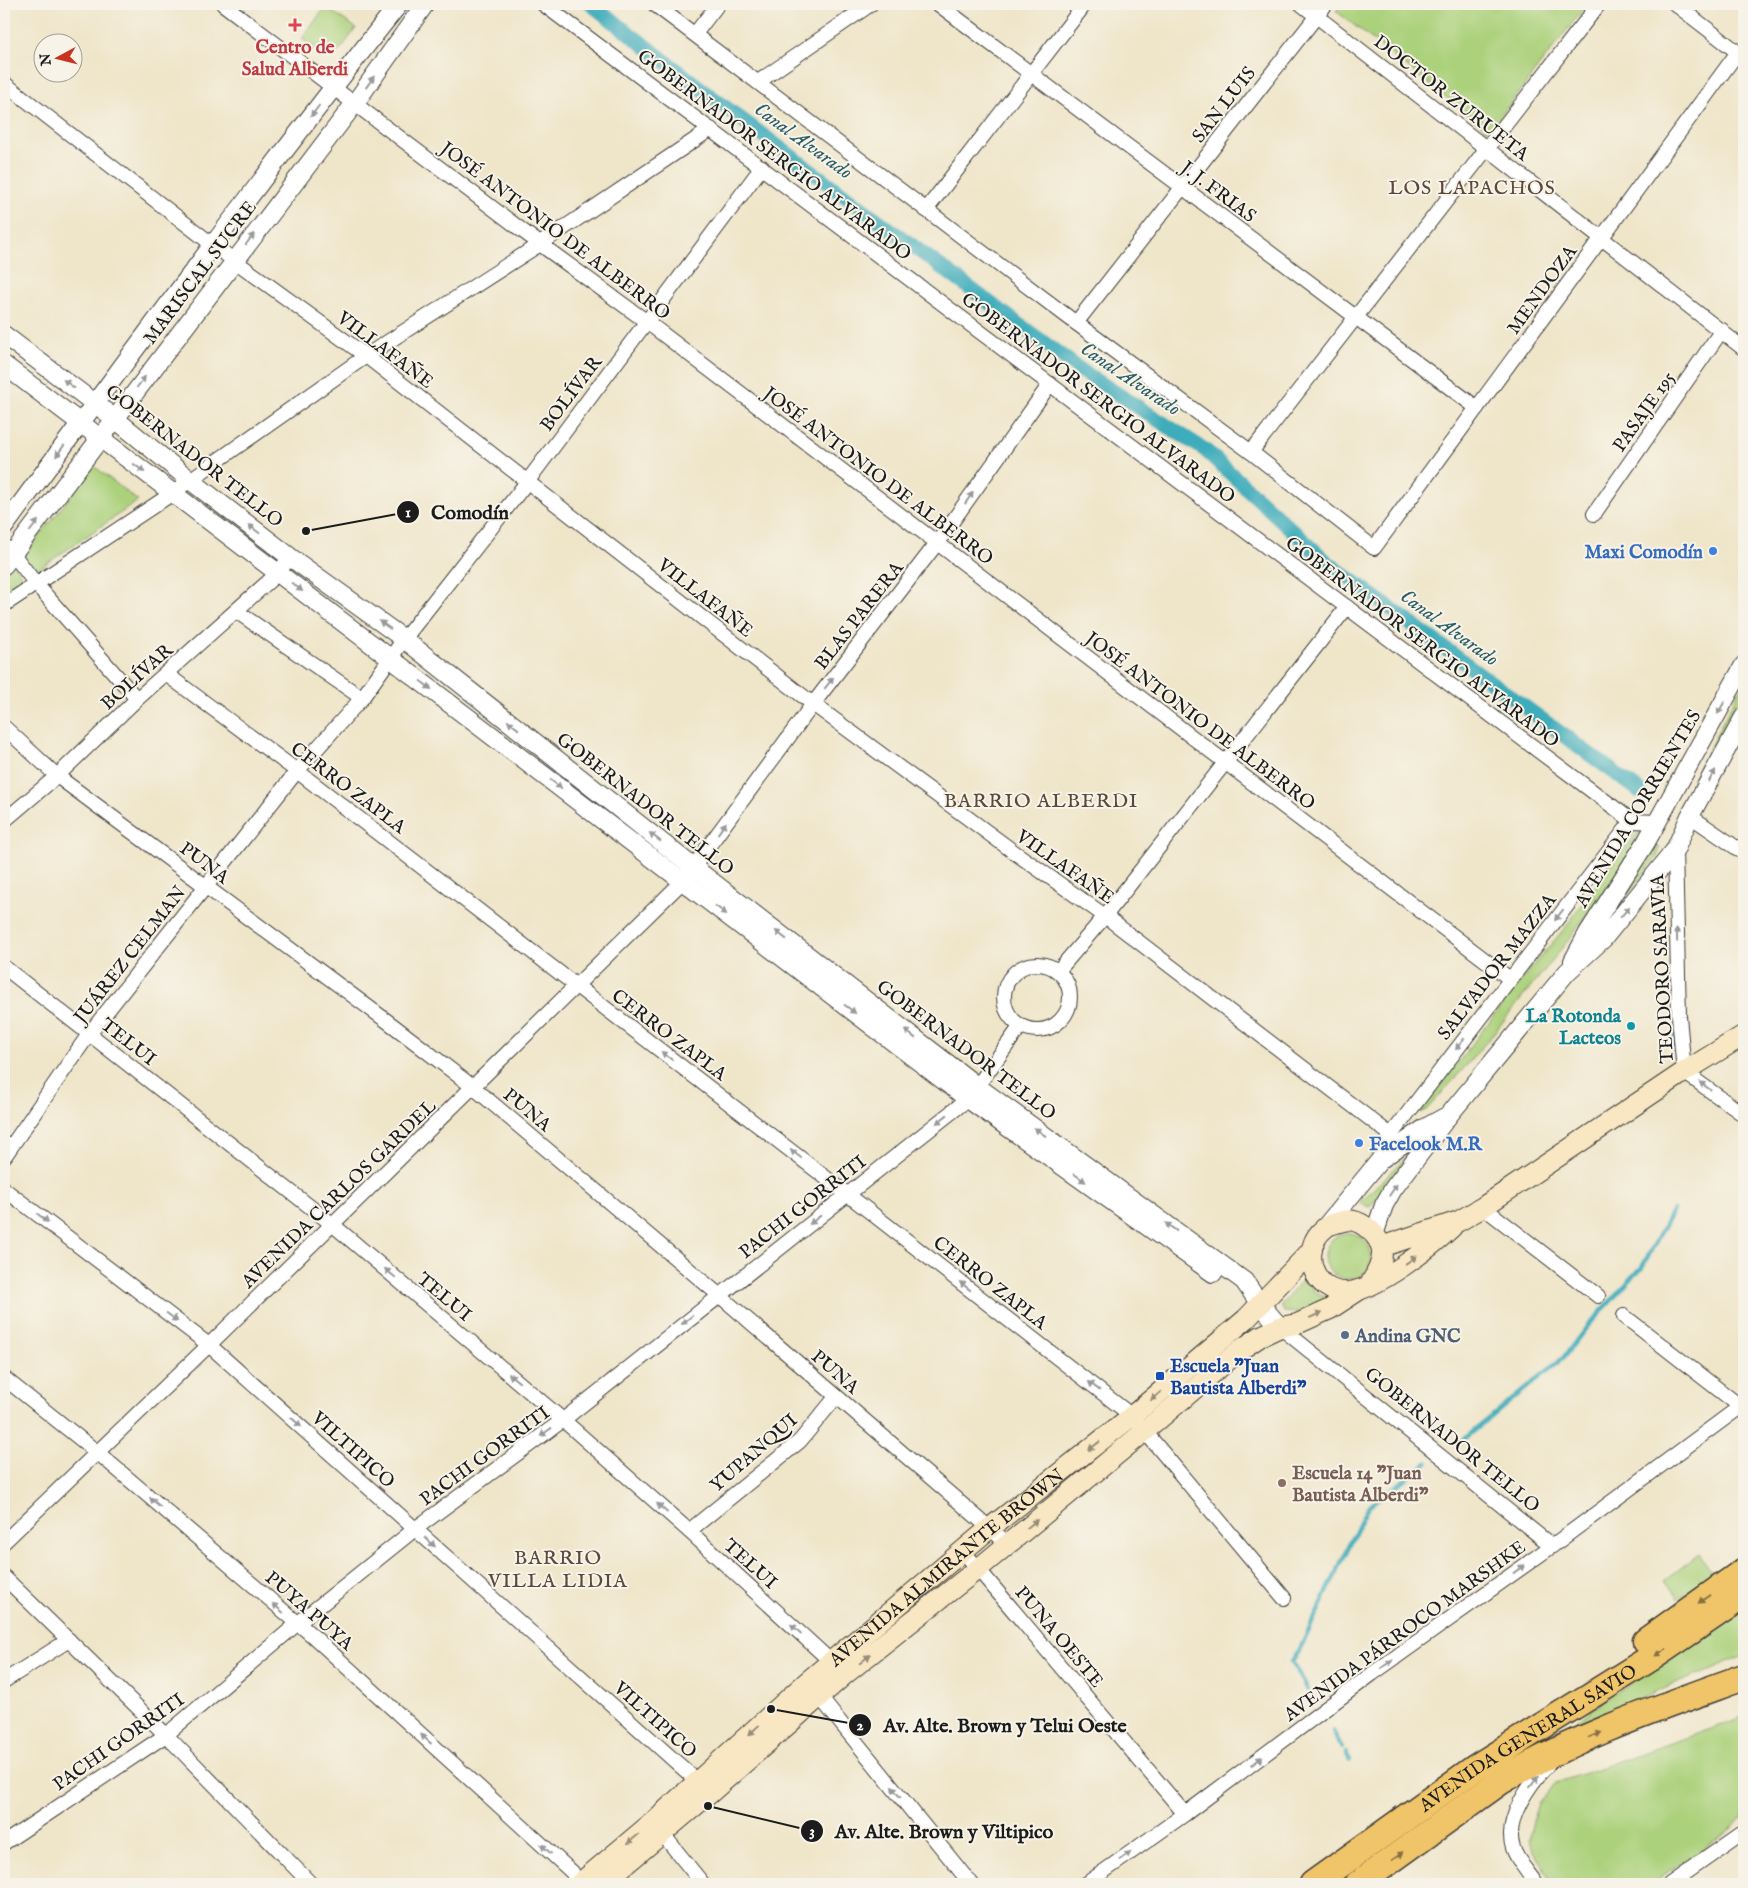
<svg xmlns="http://www.w3.org/2000/svg" width="1748" height="1888" font-family="'IM FELL English',serif">
  <style>
    .green { fill: #acd17b; stroke: #64764c }
    .lines { fill: none; stroke-linecap: round; stroke-linejoin: round }
    .stream { stroke: #3eacbb; stroke-width: 4.5 }
    .canal { stroke: #3eacbb; stroke-width: 15 }
    .minor-casing { stroke: #3c3a36; stroke-width: 16 }
    .tertiary-casing { stroke: #3c3a36; stroke-width: 20 }
    .secondary-casing { stroke: #3c3a36; stroke-width: 22 }
    .motorway-casing { stroke: #3c3a36; stroke-width: 29 }
    .minor { stroke: #fff; stroke-width: 14 }
    .tertiary { stroke: #fff; stroke-width: 18 }
    .secondary { stroke: #f9e7c3; stroke-width: 20 }
    .motorway { stroke: #f0c469; stroke-width: 26 }
    .oneway { fill: #999 }
    .oneway2 { fill: #968c78 }
    .oneway3 { fill: #867042 }
    .health-dot { fill: #e0444e; stroke: #f7f3e8; stroke-width: 2 }
    .shop-dot { fill: #3f7fe0; stroke: #f7f3e8; stroke-width: 2 }
    .culture-dot { fill: #0f9aa8; stroke: #f7f3e8; stroke-width: 2 }
    .service-dot { fill: #5c6f8a; stroke: #f7f3e8; stroke-width: 2 }
    .transit-dot { fill: #1a4fb4; stroke: #f7f3e8; stroke-width: 2 }
    .education-dot { fill: #8d6e63; stroke: #f7f3e8; stroke-width: 2 }
    .labels { text-anchor: middle; stroke-width: 4; stroke-linejoin: round; paint-order: stroke }
    .health-label { font-size: 19px; font-weight: bold; fill: #be3a42; stroke: #f7f3e8 }
    .street-label { font-size: 19px; fill: #1c1c1c; stroke: #f7f3e8 }
    .shop-label { font-size: 19px; font-weight: bold; fill: #366cbe; stroke: #f7f3e8; text-anchor: end }
    .culture-label { font-size: 19px; font-weight: bold; fill: #0d838f; stroke: #f7f3e8; text-anchor: end }
    .service-label { font-size: 19px; font-weight: bold; fill: #4e5e75; stroke: #f7f3e8; text-anchor: start }
    .transit-label { font-size: 19px; font-weight: bold; fill: #164399; stroke: #f7f3e8; text-anchor: start }
    .education-label { font-size: 19px; font-weight: bold; fill: #785e54; stroke: #f7f3e8; text-anchor: start }
    .water-label { font-size: 20px; font-style: italic; fill: #2b5d64; stroke: #f7f3e8 }
    .neighbourhood-label { font-size: 20px; letter-spacing: 1px; fill: #5c483c; stroke: #f7f3e8 }
    .leader { fill: none; stroke: #1c1c1c; stroke-width: 2 }
    .callout-dot { fill: #1c1c1c; stroke: #f7f3e8; stroke-width: 2 }
    .mark-label { font-size: 15px; text-anchor: middle; font-weight: bold; fill: #fff }
    .callout-label { font-size: 20px; text-anchor: middle; font-weight: bold; fill: #1c1c1c; stroke: #f7f3e8; stroke-width: 4; stroke-linejoin: round; paint-order: stroke }
  </style>
  <rect width="100%" height="100%" fill="#f7f3e8"/>
  <filter id="ink" filterUnits="userSpaceOnUse"><feTurbulence type="fractalNoise" baseFrequency=".02" numOctaves="2"/><feDisplacementMap in="SourceGraphic" scale="10" xChannelSelector="R" yChannelSelector="G"/><feConvolveMatrix kernelMatrix="1 2 1 2 8 2 1 2 1" color-interpolation-filters="sRGB"/></filter>
  <filter id="wash" filterUnits="userSpaceOnUse"><feTurbulence type="fractalNoise" baseFrequency=".0096" numOctaves="4" result="noise"/><feDisplacementMap in="SourceGraphic" scale="20" xChannelSelector="R" yChannelSelector="G"/><feGaussianBlur stdDeviation="1.12" result="paint"/><feColorMatrix in="noise" values="0 0 0 0 0 0 0 0 0 0 0 0 0 0 0 0 0 1.4 0 .05"/><feComposite in="paint" operator="in"/></filter>
  <g filter="url(#wash)">
    <rect width="100%" height="100%" fill="#efe5c9"/>
    <g class="green">
      <path d="M1342,4H1587L1489,131L1336,11Z"/>
      <path d="M325,7L356,28C334,59 335,64 302,39Z"/>
      <path d="M94,466L138,501L34,572L23,557Z"/>
      <path d="M13,562L25,582L4,597V573Z"/>
      <path d="M1744,682V700L1695,785L1692,783L1693,778Z"/>
      <path d="M1640,830L1643,832C1609,889 1569,940 1527,992C1495,1032 1462,1072 1426,1110L1419,1113L1523,978L1568,924L1592,890Z"/>
      <path d="M1654,845L1660,848L1657,857L1604,925L1602,924Z"/>
      <path d="M1414,1150L1370,1207L1359,1203Z"/>
      <circle cx="1348" cy="1256" r="23"/>
      <path d="M1304,1278L1315,1292L1329,1298L1301,1313L1284,1312L1281,1305Z"/>
      <path d="M1699,1554L1713,1573L1679,1599L1665,1580Z"/>
      <path d="M1744,1600V1655L1580,1725L1577,1721Z"/>
      <path d="M1744,1717V1818L1706,1847L1650,1884H1552L1528,1840L1538,1804L1554,1784Z"/>
    </g>
    <g class="lines">
      <g class="stream">
        <path d="M1641,792L1645,800"/>
        <path d="M1674,1035L1675,1046"/>
        <path d="M1457,1445L1563,1358L1586,1328L1642,1267L1673,1210"/>
        <path d="M1308,1690L1292,1662L1299,1651L1368,1506L1428,1463"/>
        <path d="M1333,1731L1342,1748"/>
        <path d="M1346,1753L1350,1760"/>
      </g>
      <path class="canal" d="M591,4L730,111L1082,371L1205,450L1327,562L1641,792"/>
    </g>
  </g>
  <g filter="url(#ink)">
    <g class="lines">
      <g class="minor-casing">
        <g id="minor">
          <path d="M223,4L540,244L647,322L1510,979"/>
          <path d="M543,4L1632,821"/>
          <path d="M654,4L1076,323L1251,452L1374,548L1738,52"/>
          <path d="M938,4L1477,408"/>
          <path d="M1301,4L1744,349"/>
          <path d="M1675,4L1744,57"/>
          <path d="M695,34L718,4"/>
          <path d="M758,82L871,4"/>
          <path d="M4,83L213,245L366,356L813,704L1014,852L1105,916L1391,1135"/>
          <path d="M926,210L1085,4"/>
          <path d="M1076,323L1326,4"/>
          <path d="M1251,452L1599,4"/>
          <path d="M1594,514L1722,330"/>
          <path d="M4,546L13,554L36,584L137,699"/>
          <path d="M4,605L173,493L190,480L366,356L540,244L711,129"/>
          <path d="M236,611L362,698"/>
          <path d="M166,674L297,771L847,1194L1132,1416L1284,1598"/>
          <path d="M4,727L57,776L395,1027L473,1087L719,1295L1008,1544"/>
          <path d="M1690,816L1744,853"/>
          <path d="M4,821L57,776L137,699L278,573L290,557"/>
          <path d="M1632,821L1657,822"/>
          <path d="M1675,850L1679,1016L1684,1072L1744,1115"/>
          <circle cx="1037" cy="997" r="33"/>
          <path d="M4,967L332,1224L563,1420L689,1531L837,1667"/>
          <path d="M1058,971L1105,916L1347,607"/>
          <path d="M1387,1143L1391,1135L1632,821"/>
          <path d="M4,1157L89,1034L297,771L362,698L404,639L527,482L762,167"/>
          <path d="M4,1189L209,1345L704,1787"/>
          <path d="M1483,1207L1598,1296"/>
          <path d="M1624,1316L1741,1407"/>
          <path d="M1280,1327L1552,1546"/>
          <path d="M4,1378L98,1453L314,1637L572,1872L578,1884"/>
          <path d="M689,1531L800,1441L836,1397"/>
          <path d="M4,1542L209,1345L683,881L813,704L937,543L1050,384"/>
          <path d="M963,1551L1185,1814"/>
          <path d="M4,1577L166,1735L311,1884"/>
          <path d="M4,1681L69,1640"/>
          <path d="M814,1690L971,1884"/>
          <path d="M657,1827L703,1884"/>
          <path d="M4,1843L166,1735L297,1624L415,1529L563,1420L968,1099L1020,1027"/>
          <path d="M1086,1884L1185,1814L1372,1674L1552,1546L1744,1404"/>
          <path d="M1536,1884C1529,1873 1517,1861 1513,1848C1503,1818 1532,1781 1551,1761"/>
          <path d="M1670,1884L1744,1832"/>
        </g>
      </g>
      <g class="tertiary-casing">
        <g id="tertiary">
          <path d="M4,335L114,418L190,480L290,557L404,639L693,867L978,1087L1244,1281L1260,1304L1280,1327"/>
          <path d="M4,365L390,658L968,1099L1213,1273"/>
          <path d="M4,527C133,351 263,175 399,4"/>
          <path d="M4,565L355,103L425,4"/>
          <path d="M1573,961L1588,933L1645,844L1744,665"/>
          <path d="M1326,1226L1380,1160L1425,1128L1445,1117"/>
          <path d="M1374,1235L1384,1205L1393,1189L1449,1115L1567,972L1603,939L1675,850L1690,816L1744,717"/>
        </g>
      </g>
      <g class="secondary-casing">
        <g id="secondary">
          <path d="M1381,1247L1459,1221L1483,1207L1684,1072L1744,1035"/>
          <path d="M1369,1285C1376,1275 1385,1259 1381,1246C1376,1232 1358,1217 1343,1221C1337,1223 1329,1224 1325,1228C1298,1249 1313,1295 1349,1292C1377,1289 1431,1247 1452,1227"/>
          <path id="s1" d="M579,1884L653,1822L807,1682L990,1528L1132,1416L1246,1319L1312,1250"/>
          <path d="M602,1884L710,1793L844,1675L979,1568L1145,1431L1240,1350L1261,1336L1280,1327L1297,1324L1330,1309L1359,1290"/>
        </g>
      </g>
      <g class="motorway-casing">
        <g id="motorway">
          <path d="M1646,1641L1744,1571"/>
          <path id="s2" d="M1313,1884L1475,1768L1654,1656L1744,1595"/>
          <path d="M1358,1884L1501,1781C1576,1736 1662,1707 1744,1677"/>
        </g>
      </g>
      <use href="#minor" class="minor"/>
      <use href="#tertiary" class="tertiary"/>
      <use href="#secondary" class="secondary"/>
      <use href="#motorway" class="motorway"/>
    </g>
    <defs><path id="oneway-solid" d="M-6-.8H1V-3.2L6.5 0L1 3.2V.8H-6Z" transform="scale(1.25)"/></defs>
    <g class="oneway">
      <use href="#oneway-solid" transform="translate(370 82) rotate(-55)"/>
      <use href="#oneway-solid" transform="translate(315 111) rotate(127)"/>
      <use href="#oneway-solid" transform="translate(250 239) rotate(-53)"/>
      <use href="#oneway-solid" transform="translate(141 382) rotate(-53)"/>
      <use href="#oneway-solid" transform="translate(69 384) rotate(-143)"/>
      <use href="#oneway-solid" transform="translate(60 451) rotate(126)"/>
      <use href="#oneway-solid" transform="translate(139 468) rotate(37)"/>
      <use href="#oneway-solid" transform="translate(969 498) rotate(-55)"/>
      <use href="#oneway-solid" transform="translate(34 526) rotate(-53)"/>
      <use href="#oneway-solid" transform="translate(254 529) rotate(-143)"/>
      <use href="#oneway-solid" transform="translate(297 587) rotate(37)"/>
      <use href="#oneway-solid" transform="translate(385 625) rotate(-144)"/>
      <use href="#oneway-solid" transform="translate(829 683) rotate(-52)"/>
      <use href="#oneway-solid" transform="translate(426 685) rotate(37)"/>
      <use href="#oneway-solid" transform="translate(1721 708) rotate(119)"/>
      <use href="#oneway-solid" transform="translate(513 725) rotate(-142)"/>
      <use href="#oneway-solid" transform="translate(1712 776) rotate(-61)"/>
      <use href="#oneway-solid" transform="translate(556 784) rotate(37)"/>
      <use href="#oneway-solid" transform="translate(722 828) rotate(-54)"/>
      <use href="#oneway-solid" transform="translate(655 837) rotate(-142)"/>
      <use href="#oneway-solid" transform="translate(721 910) rotate(37)"/>
      <use href="#oneway-solid" transform="translate(1625 912) rotate(-49)"/>
      <use href="#oneway-solid" transform="translate(1559 915) rotate(128)"/>
      <use href="#oneway-solid" transform="translate(781 935) rotate(-142)"/>
      <use href="#oneway-solid" transform="translate(1677 935) rotate(-91)"/>
      <use href="#oneway-solid" transform="translate(850 1009) rotate(37)"/>
      <use href="#oneway-solid" transform="translate(910 1034) rotate(-142)"/>
      <use href="#oneway-solid" transform="translate(1460 1044) rotate(127)"/>
      <use href="#oneway-solid" transform="translate(667 1056) rotate(-143)"/>
      <use href="#oneway-solid" transform="translate(1705 1086) rotate(-144)"/>
      <use href="#oneway-solid" transform="translate(942 1119) rotate(142)"/>
      <use href="#oneway-solid" transform="translate(1040 1132) rotate(-144)"/>
      <use href="#oneway-solid" transform="translate(796 1154) rotate(-143)"/>
      <use href="#oneway-solid" transform="translate(1080 1178) rotate(35)"/>
      <use href="#oneway-solid" transform="translate(1393 1190) rotate(-57)"/>
      <use href="#oneway-solid" transform="translate(43 1218) rotate(37)"/>
      <use href="#oneway-solid" transform="translate(815 1220) rotate(142)"/>
      <use href="#oneway-solid" transform="translate(1171 1227) rotate(-144)"/>
      <use href="#oneway-solid" transform="translate(390 1273) rotate(-140)"/>
      <use href="#oneway-solid" transform="translate(965 1286) rotate(-142)"/>
      <use href="#oneway-solid" transform="translate(172 1317) rotate(37)"/>
      <use href="#oneway-solid" transform="translate(687 1320) rotate(141)"/>
      <use href="#oneway-solid" transform="translate(514 1378) rotate(-140)"/>
      <use href="#oneway-solid" transform="translate(1094 1386) rotate(-142)"/>
      <use href="#oneway-solid" transform="translate(296 1422) rotate(42)"/>
      <use href="#oneway-solid" transform="translate(546 1432) rotate(144)"/>
      <use href="#oneway-solid" transform="translate(155 1502) rotate(-139)"/>
      <use href="#oneway-solid" transform="translate(662 1508) rotate(-138)"/>
      <use href="#oneway-solid" transform="translate(430 1542) rotate(42)"/>
      <use href="#oneway-solid" transform="translate(1519 1569) rotate(-36)"/>
      <use href="#oneway-solid" transform="translate(278 1608) rotate(-139)"/>
      <use href="#oneway-solid" transform="translate(796 1629) rotate(-138)"/>
      <use href="#oneway-solid" transform="translate(1387 1664) rotate(-36)"/>
      <use href="#oneway-solid" transform="translate(426 1739) rotate(-138)"/>
      <use href="#oneway-solid" transform="translate(1257 1761) rotate(-37)"/>
      <use href="#oneway-solid" transform="translate(1534 1782) rotate(-53)"/>
      <use href="#oneway-solid" transform="translate(896 1792) rotate(-129)"/>
      <use href="#oneway-solid" transform="translate(546 1849) rotate(-138)"/>
      <use href="#oneway-solid" transform="translate(1125 1856) rotate(-35)"/>
    </g>
    <g class="oneway2">
      <use href="#oneway-solid" transform="translate(1411 1260) rotate(-34)"/>
      <use href="#oneway-solid" transform="translate(1316 1315) rotate(-25)"/>
      <use href="#oneway-solid" transform="translate(1156 1396) rotate(139)"/>
      <use href="#oneway-solid" transform="translate(1094 1446) rotate(142)"/>
      <use href="#oneway-solid" transform="translate(1032 1524) rotate(-39)"/>
      <use href="#oneway-solid" transform="translate(865 1659) rotate(-39)"/>
      <use href="#oneway-solid" transform="translate(754 1730) rotate(137)"/>
      <use href="#oneway-solid" transform="translate(633 1839) rotate(140)"/>
    </g>
    <g class="oneway3">
      <use href="#oneway-solid" transform="translate(1704 1599) rotate(145)"/>
      <use href="#oneway-solid" transform="translate(1661 1652) rotate(146)"/>
      <use href="#oneway-solid" transform="translate(1595 1735) rotate(-22)"/>
      <use href="#oneway-solid" transform="translate(1398 1856) rotate(-35)"/>
    </g>
  </g>
  <path class="health-dot" d="M292.5 17.5h5v5h5v5h-5v5h-5v-5h-5v-5h5z"/>
  <g class="shop-dot">
    <circle cx="1713" cy="551" r="5"/>
    <circle cx="1359" cy="1143" r="5"/>
  </g>
  <circle class="culture-dot" cx="1631" cy="1026" r="5"/>
  <circle class="service-dot" cx="1345" cy="1335" r="5"/>
  <rect class="transit-dot" x="1155" y="1371" width="10" height="10" rx="2.5"/>
  <circle class="education-dot" cx="1282" cy="1483" r="5"/>
  <g class="labels">
    <g class="health-label">
      <text x="295" y="53">Centro de<tspan x="295" dy="22">Salud Alberdi</tspan></text>
    </g>
    <g class="street-label">
      <text transform="translate(1452 97) rotate(38)" y="7">DOCTOR ZURUETA</text>
      <text transform="translate(1223 104) rotate(-52)" y="7">SAN LUIS</text>
      <text transform="translate(775 154) rotate(37)" y="7">GOBERNADOR SERGIO ALVARADO</text>
      <text transform="translate(1219 191) rotate(37)" y="7">J. J. FRIAS</text>
      <text transform="translate(556 230) rotate(37)" y="7">JOSÉ ANTONIO DE ALBERRO</text>
      <text transform="translate(199 272) rotate(-53)" y="7">MARISCAL SUCRE</text>
      <text transform="translate(1541 289) rotate(-54)" y="7">MENDOZA</text>
      <text transform="translate(386 349) rotate(37)" y="7">VILLAFAÑE</text>
      <text transform="translate(570 393) rotate(-53)" y="7">BOLÍVAR</text>
      <text transform="translate(1099 397) rotate(37)" y="7">GOBERNADOR SERGIO ALVARADO</text>
      <text transform="translate(1643 411) rotate(-55)" y="7">PASAJE 195</text>
      <text transform="translate(195 455) rotate(38)" y="7">GOBERNADOR TELLO</text>
      <text transform="translate(879 475) rotate(37)" y="7">JOSÉ ANTONIO DE ALBERRO</text>
      <text transform="translate(706 597) rotate(38)" y="7">VILLAFAÑE</text>
      <text transform="translate(858 615) rotate(-52)" y="7">BLAS PARERA</text>
      <text transform="translate(1423 641) rotate(37)" y="7">GOBERNADOR SERGIO ALVARADO</text>
      <text transform="translate(136 676) rotate(-42)" y="7">BOLÍVAR</text>
      <text transform="translate(1201 720) rotate(37)" y="7">JOSÉ ANTONIO DE ALBERRO</text>
      <text transform="translate(349 787) rotate(37)" y="7">CERRO ZAPLA</text>
      <text transform="translate(646 803) rotate(38)" y="7">GOBERNADOR TELLO</text>
      <text transform="translate(1637 808) rotate(-59)" y="7">AVENIDA CORRIENTES</text>
      <text transform="translate(205 862) rotate(37)" y="7">PUNA</text>
      <text transform="translate(1066 866) rotate(35)" y="7">VILLAFAÑE</text>
      <text transform="translate(129 954) rotate(-52)" y="7">JUÁREZ CELMAN</text>
      <text transform="translate(1496 966) rotate(-52)" y="7">SALVADOR MAZZA</text>
      <text transform="translate(1661 969) rotate(-93)" y="7">TEODORO SARAVIA</text>
      <text transform="translate(670 1034) rotate(37)" y="7">CERRO ZAPLA</text>
      <text transform="translate(129 1041) rotate(38)" y="7">TELUI</text>
      <text transform="translate(967 1049) rotate(37)" y="7">GOBERNADOR TELLO</text>
      <text transform="translate(528 1109) rotate(40)" y="7">PUNA</text>
      <text transform="translate(338 1193) rotate(-44)" y="7">AVENIDA CARLOS GARDEL</text>
      <text transform="translate(802 1206) rotate(-38)" y="7">PACHI GORRITI</text>
      <text transform="translate(991 1282) rotate(38)" y="7">CERRO ZAPLA</text>
      <text transform="translate(445 1296) rotate(40)" y="7">TELUI</text>
      <text transform="translate(836 1371) rotate(41)" y="7">PUNA</text>
      <text transform="translate(1453 1439) rotate(39)" y="7">GOBERNADOR TELLO</text>
      <text transform="translate(354 1449) rotate(42)" y="7">VILTIPICO</text>
      <text transform="translate(753 1452) rotate(-41)" y="7">YUPANQUI</text>
      <text transform="translate(484 1455) rotate(-36)" y="7">PACHI GORRITI</text>
      <text transform="translate(751 1563) rotate(42)" y="7">TELUI</text>
      <text dy="7" stroke="none"><textPath href="#s1" startOffset="485">AVENIDA ALMIRANTE BROWN</textPath></text>
      <text transform="translate(310 1610) rotate(41)" y="7">PUYA PUYA</text>
      <text transform="translate(1404 1630) rotate(-36)" y="7">AVENIDA PÁRROCO MARSHKE</text>
      <text transform="translate(1060 1636) rotate(50)" y="7">PUNA OESTE</text>
      <text transform="translate(656 1719) rotate(42)" y="7">VILTIPICO</text>
      <text dy="7" stroke="none"><textPath href="#s2" startOffset="260">AVENIDA GENERAL SAVIO</textPath></text>
      <text transform="translate(118 1741) rotate(-35)" y="7">PACHI GORRITI</text>
    </g>
    <g class="shop-label">
      <text x="1703" y="558">Maxi Comodín</text>
      <text x="1369" y="1150" text-anchor="start">Facelook M.R</text>
    </g>
    <g class="culture-label">
      <text x="1621" y="1022">La Rotonda<tspan x="1621" dy="22">Lacteos</tspan></text>
    </g>
    <g class="service-label">
      <text x="1355" y="1342">Andina GNC</text>
    </g>
    <g class="transit-label">
      <text x="1170" y="1372">Escuela "Juan<tspan x="1170" dy="22">Bautista Alberdi"</tspan></text>
    </g>
    <g class="education-label">
      <text x="1292" y="1479">Escuela 14 "Juan<tspan x="1292" dy="22">Bautista Alberdi"</tspan></text>
    </g>
    <g class="water-label">
      <text transform="translate(804 140) rotate(36)" y="7">Canal Alvarado</text>
      <text transform="translate(1131 378) rotate(34)" y="7">Canal Alvarado</text>
      <text transform="translate(1450 627) rotate(36)" y="7">Canal Alvarado</text>
    </g>
    <g class="neighbourhood-label">
      <text x="1472" y="194">LOS LAPACHOS</text>
      <text x="1041" y="807">BARRIO ALBERDI</text>
      <text x="558" y="1564">BARRIO<tspan x="558" dy="23">VILLA LIDIA</tspan></text>
    </g>
  </g>
  <path class="leader" d="M306 531L408 512M771 1709L860 1725M708 1806L812 1831"/>
  <g class="callout-dot">
    <circle cx="306" cy="531" r="5"/>
    <circle cx="771" cy="1709" r="5"/>
    <circle cx="708" cy="1806" r="5"/>
    <circle cx="408" cy="512" r="12"/>
    <circle cx="860" cy="1725" r="12"/>
    <circle cx="812" cy="1831" r="12"/>
  </g>
  <g class="mark-label">
    <text x="408" y="517">1</text>
    <text x="860" y="1730">2</text>
    <text x="812" y="1836">3</text>
  </g>
  <g class="callout-label">
    <text x="470" y="519">Comodín</text>
    <text x="1005" y="1732">Av. Alte. Brown y Telui Oeste</text>
    <text x="944" y="1838">Av. Alte. Brown y Viltipico</text>
  </g>
  <rect width="1748" height="1888" fill="none" stroke="#f7f3e8" stroke-width="20"/>
  <g transform="translate(58 58) rotate(263)"><circle r="24" fill="#f7f3e8" stroke="#9f9d96"/>
  <path d="M0-4L9 19L0 12L-9 19Z" fill="#c8321e"/>
  <text y="-8" font-size="14" font-weight="bold" text-anchor="middle" fill="#1c1c1c">N</text>
  </g>
</svg>
